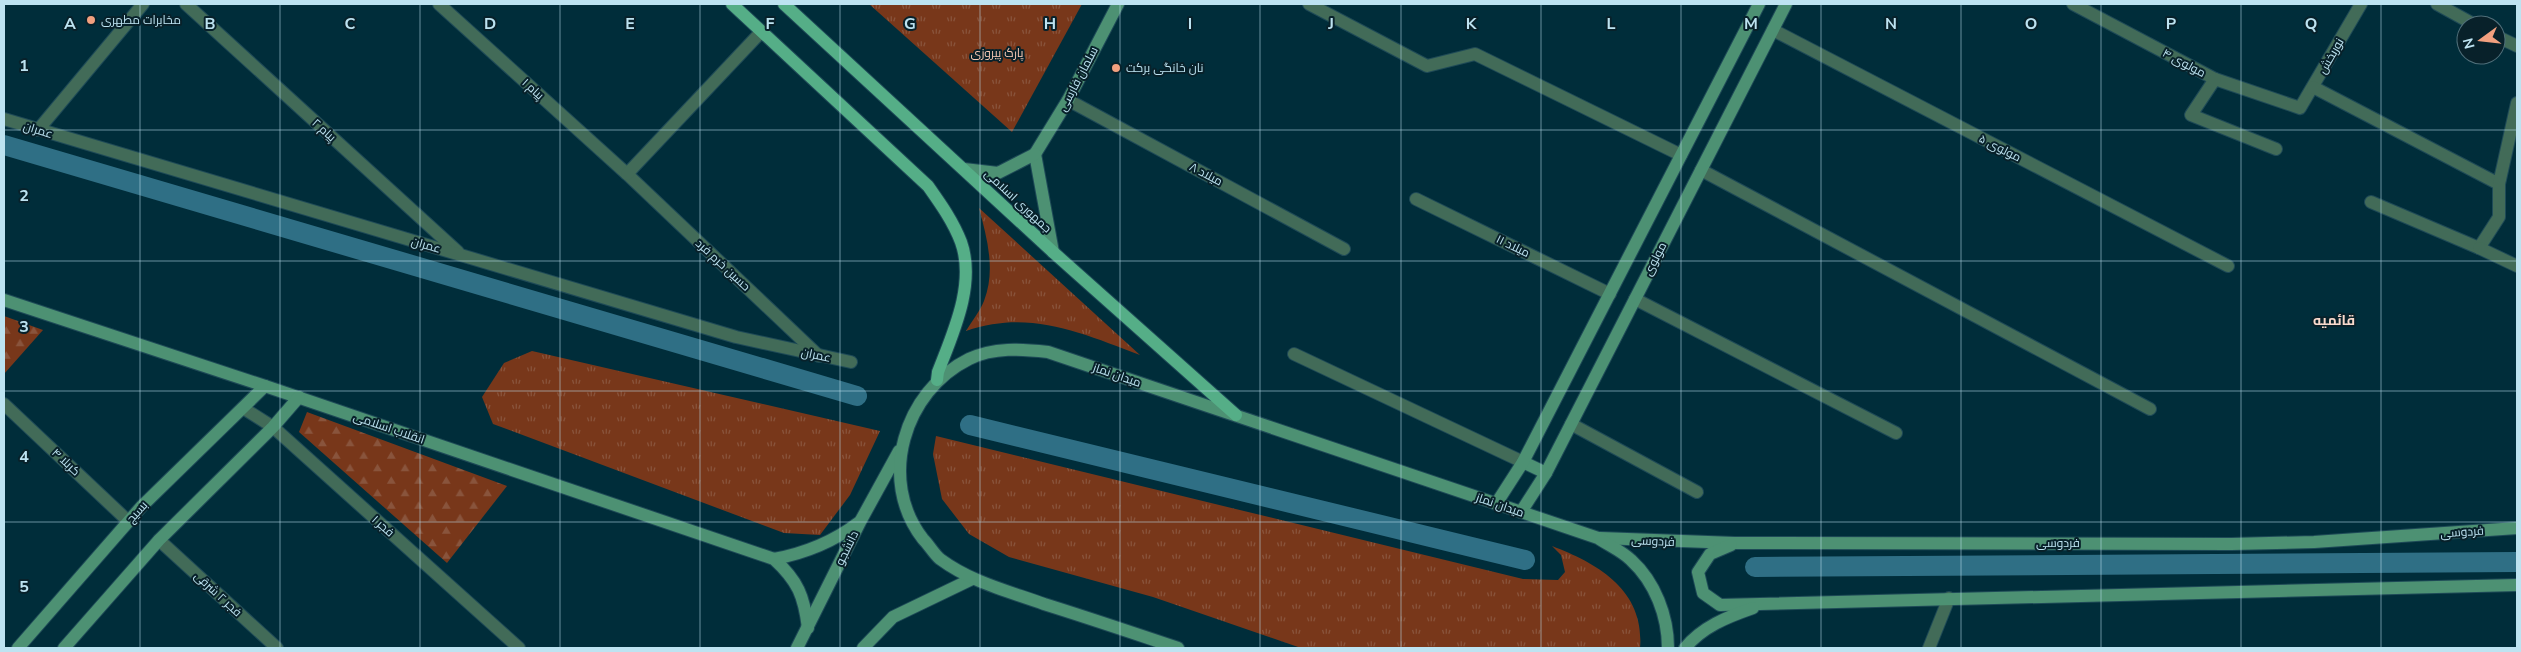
<svg xmlns="http://www.w3.org/2000/svg" width="2521" height="652" font-family="'Nunito Sans',Cairo,sans-serif">
  <style>
    .grass { fill: url(#grass-tufts) }
    .forest { fill: url(#forest-firs) }
    .lines { fill: none; stroke-linecap: round; stroke-linejoin: round }
    .canal { stroke: #2f6f85; stroke-width: 20 }
    .street-casing { stroke: #1e4a57; stroke-width: 14 }
    .secondary-casing { stroke: #1e4a57; stroke-width: 14 }
    .primary-casing { stroke: #1e4a57; stroke-width: 14 }
    .street { stroke: #426b58; stroke-width: 12 }
    .secondary { stroke: #4d9173; stroke-width: 12 }
    .primary { stroke: #55ae87; stroke-width: 12 }
    .grid { fill: none; stroke: #bde3f1; stroke-width: 1; stroke-opacity: 0.55 }
    .poi-dot { fill: #f2a07f; stroke: #08212a; stroke-width: 2 }
    .labels { text-anchor: middle; stroke-width: 4; stroke-linejoin: round; paint-order: stroke }
    .poi-label { font-size: 12px; fill: #bde3f1; stroke: #08212a; text-anchor: start }
    .park-label { font-size: 12px; fill: #facab6; stroke: #08212a }
    .street-label { font-size: 12px; fill: #bde3f1; stroke: #08212a }
    .neighbourhood-label { font-size: 14px; font-weight: bold; fill: #f9d9cc; stroke: #08212a }
    .grid-label { font-size: 16px; text-anchor: middle; font-weight: bold; fill: #bde3f1; stroke: #08212a; stroke-width: 4; stroke-linejoin: round; paint-order: stroke }
  </style>
  <defs>
    <pattern id="grass-tufts" width="24" height="20" patternUnits="userSpaceOnUse" patternTransform="scale(1.25)"><rect width="24" height="20" fill="#78371a"/><path d="M3 7l-1-3M5 7V3M7 7l1-3M15 17l-1-3M17 17v-4M19 17l1-3" fill="none" stroke="#89543c"/></pattern>
    <pattern id="forest-firs" width="22" height="20" patternUnits="userSpaceOnUse" patternTransform="scale(1.25)"><rect width="22" height="20" fill="#78371a"/><path d="M5 1l3.5 6h-7zM16 11l3.5 6h-7z" fill="#89543c"/></pattern>
  </defs>
  <rect width="100%" height="100%" fill="#002d3a"/>
  <g class="grass">
    <path d="M869,4H1082L1012,132Z"/>
    <path d="M979,208L1140,355C1081,333 1030,309 966,331C972,321 980,311 984,301C996,270 987,238 979,208Z"/>
    <path d="M532,351L880,431L850,495L820,535L784,533L493,424L482,397L504,363Z"/>
    <path d="M936,436L1523,579L1558,580L1565,572L1561,555L1552,546C1599,564 1645,591 1640,648H1301L1153,597L1009,557L969,534L942,499L933,454Z"/>
  </g>
  <g class="forest">
    <path d="M4,316L43,330L4,374Z"/>
    <path d="M307,412L507,486L447,563L299,432Z"/>
  </g>
  <g class="lines">
    <g class="canal">
      <path d="M4,145L857,396"/>
      <path d="M970,425L1525,560"/>
      <path d="M1755,567L2517,562"/>
    </g>
    <g class="street-casing">
      <g id="street">
        <path d="M186,4L458,252"/>
        <path d="M439,4L627,174L819,356"/>
        <path d="M1309,4L1427,66L1475,54L1681,155"/>
        <path d="M2073,4L2215,79L2300,108L2361,4"/>
        <path d="M2437,4L2475,25"/>
        <path d="M1773,30L2228,266"/>
        <path d="M2496,36L2517,46"/>
        <path d="M2215,79L2191,115L2276,149"/>
        <path d="M2313,87L2499,184"/>
        <path d="M1068,100L1344,249"/>
        <path d="M4,119L736,337L851,362"/>
        <path d="M38,130L143,4"/>
        <path d="M1701,170L2150,409"/>
        <path d="M627,174L762,31"/>
        <path d="M1416,199L1610,294"/>
        <path d="M2371,202L2479,248L2499,217V184L2517,103"/>
        <path d="M2479,248L2517,266"/>
        <path d="M1635,299L1896,433"/>
        <path d="M1294,354L1523,462"/>
        <path d="M4,404L128,521"/>
        <path d="M243,408L273,427L519,648"/>
        <path d="M1571,424L1697,492"/>
        <path d="M159,540L277,648"/>
        <path d="M1929,648L1949,598"/>
      </g>
    </g>
    <g class="secondary-casing">
      <g id="secondary">
        <path d="M1035,154L1068,100L1118,4"/>
        <path d="M1035,154L1053,252"/>
        <path d="M964,169L998,173L1035,154"/>
        <path d="M4,300L265,386L774,559C798,581 804,596 808,628"/>
        <path d="M1523,462L1546,473"/>
        <path d="M1496,504L1523,462L1759,4"/>
        <path d="M1521,512L1546,473L1786,4"/>
        <path d="M1600,538L1735,543L2231,544L2314,542L2517,528"/>
        <path d="M1731,545L1710,554L1698,572L1703,593L1720,605L2517,585"/>
        <path d="M774,559C806,553 833,542 858,523"/>
        <path d="M18,648L142,506L265,386"/>
        <path d="M64,648L159,540L273,427L299,397"/>
        <path d="M797,648L860,522L899,451"/>
        <path d="M863,648L893,617L972,579"/>
        <path d="M1178,648C1133,633 1089,618 1044,604C1008,591 971,582 940,559C934,554 929,545 923,539C877,480 904,391 969,359C994,347 1021,349 1048,352L1598,538C1608,545 1622,551 1631,560C1655,582 1668,616 1668,648"/>
        <path d="M1685,648C1702,627 1727,617 1753,608"/>
      </g>
    </g>
    <g class="primary-casing">
      <g id="primary">
        <path d="M732,4L928,186C940,203 953,221 961,242C976,284 953,333 938,372L937,380"/>
        <path d="M784,4L1053,252L1236,415"/>
      </g>
    </g>
    <use href="#street" class="street"/>
    <use href="#secondary" class="secondary"/>
    <use href="#primary" class="primary"/>
  </g>
  <path class="grid" d="M140,4V648M280,4V648M420,4V648M560,4V648M700,4V648M840,4V648M980,4V648M1120,4V648M1260,4V648M1401,4V648M1541,4V648M1681,4V648M1821,4V648M1961,4V648M2101,4V648M2241,4V648M2381,4V648M4,130H2517M4,261H2517M4,391H2517M4,522H2517"/>
  <g class="poi-dot">
    <circle cx="91" cy="20" r="5"/>
    <circle cx="1116" cy="68" r="5"/>
  </g>
  <g class="labels">
    <g class="poi-label">
      <text x="101" y="24">مخابرات مطهری</text>
      <text x="1126" y="72">نان خانگی برکت</text>
    </g>
    <g class="park-label">
      <text x="997" y="57">پارک پیروزی</text>
    </g>
    <g class="street-label">
      <text transform="translate(2331 56) rotate(-60)" y="4">نوربخش</text>
      <text transform="translate(2184 63) rotate(28)" y="4">مولوی ۴</text>
      <text transform="translate(1078 79) rotate(-62)" y="4">سلمان فارسی</text>
      <text transform="translate(533 89) rotate(42)" y="4">پیام ۱</text>
      <text transform="translate(38 130) rotate(17)" y="4">عمران</text>
      <text transform="translate(324 130) rotate(42)" y="4">پیام ۲</text>
      <text transform="translate(2000 148) rotate(27)" y="4">مولوی ۵</text>
      <text transform="translate(1206 174) rotate(28)" y="4">میلاد ۸</text>
      <text transform="translate(1018 201) rotate(43)" y="4">جمهوری اسلامی</text>
      <text transform="translate(426 245) rotate(16)" y="4">عمران</text>
      <text transform="translate(1513 246) rotate(26)" y="4">میلاد ۱۱</text>
      <text transform="translate(1655 259) rotate(-63)" y="4">مولوی</text>
      <text transform="translate(723 265) rotate(43)" y="4">حسین خرم فرد</text>
      <text transform="translate(816 355) rotate(12)" y="4">عمران</text>
      <text transform="translate(1117 375) rotate(19)" y="4">میدان نماز</text>
      <text transform="translate(389 428) rotate(19)" y="4">انقلاب اسلامی</text>
      <text transform="translate(66 462) rotate(43)" y="4">کربلا ۴</text>
      <text transform="translate(1500 505) rotate(19)" y="4">میدان نماز</text>
      <text transform="translate(137 512) rotate(-48)" y="4">بسیج</text>
      <text transform="translate(383 526) rotate(42)" y="4">فجر ۱</text>
      <text transform="translate(2462 532) rotate(-4)" y="4">فردوسی</text>
      <text transform="translate(1653 541) rotate(3)" y="4">فردوسی</text>
      <text x="2058" y="547">فردوسی</text>
      <text transform="translate(847 548) rotate(-64)" y="4">دانشجو</text>
      <text transform="translate(218 594) rotate(43)" y="4">فجر ۲ شرقی</text>
    </g>
    <g class="neighbourhood-label">
      <text x="2334" y="325">قائمیه</text>
    </g>
  </g>
  <g class="grid-label">
    <text x="70" y="29">A</text>
    <text x="210" y="29">B</text>
    <text x="350" y="29">C</text>
    <text x="490" y="29">D</text>
    <text x="630" y="29">E</text>
    <text x="770" y="29">F</text>
    <text x="910" y="29">G</text>
    <text x="1050" y="29">H</text>
    <text x="1190" y="29">I</text>
    <text x="1331" y="29">J</text>
    <text x="1471" y="29">K</text>
    <text x="1611" y="29">L</text>
    <text x="1751" y="29">M</text>
    <text x="1891" y="29">N</text>
    <text x="2031" y="29">O</text>
    <text x="2171" y="29">P</text>
    <text x="2311" y="29">Q</text>
    <text x="24" y="71">1</text>
    <text x="24" y="201">2</text>
    <text x="24" y="332">3</text>
    <text x="24" y="462">4</text>
    <text x="24" y="592">5</text>
  </g>
  <rect width="2521" height="652" fill="none" stroke="#bde3f1" stroke-width="10"/>
  <g transform="translate(2481 40) rotate(255)"><circle r="24" fill="#08212a" stroke="#506f7a"/>
  <path d="M0-4L9 19L0 12L-9 19Z" fill="#f2a07f"/>
  <text y="-8" font-size="14" font-weight="bold" text-anchor="middle" fill="#bde3f1">N</text>
  </g>
</svg>
